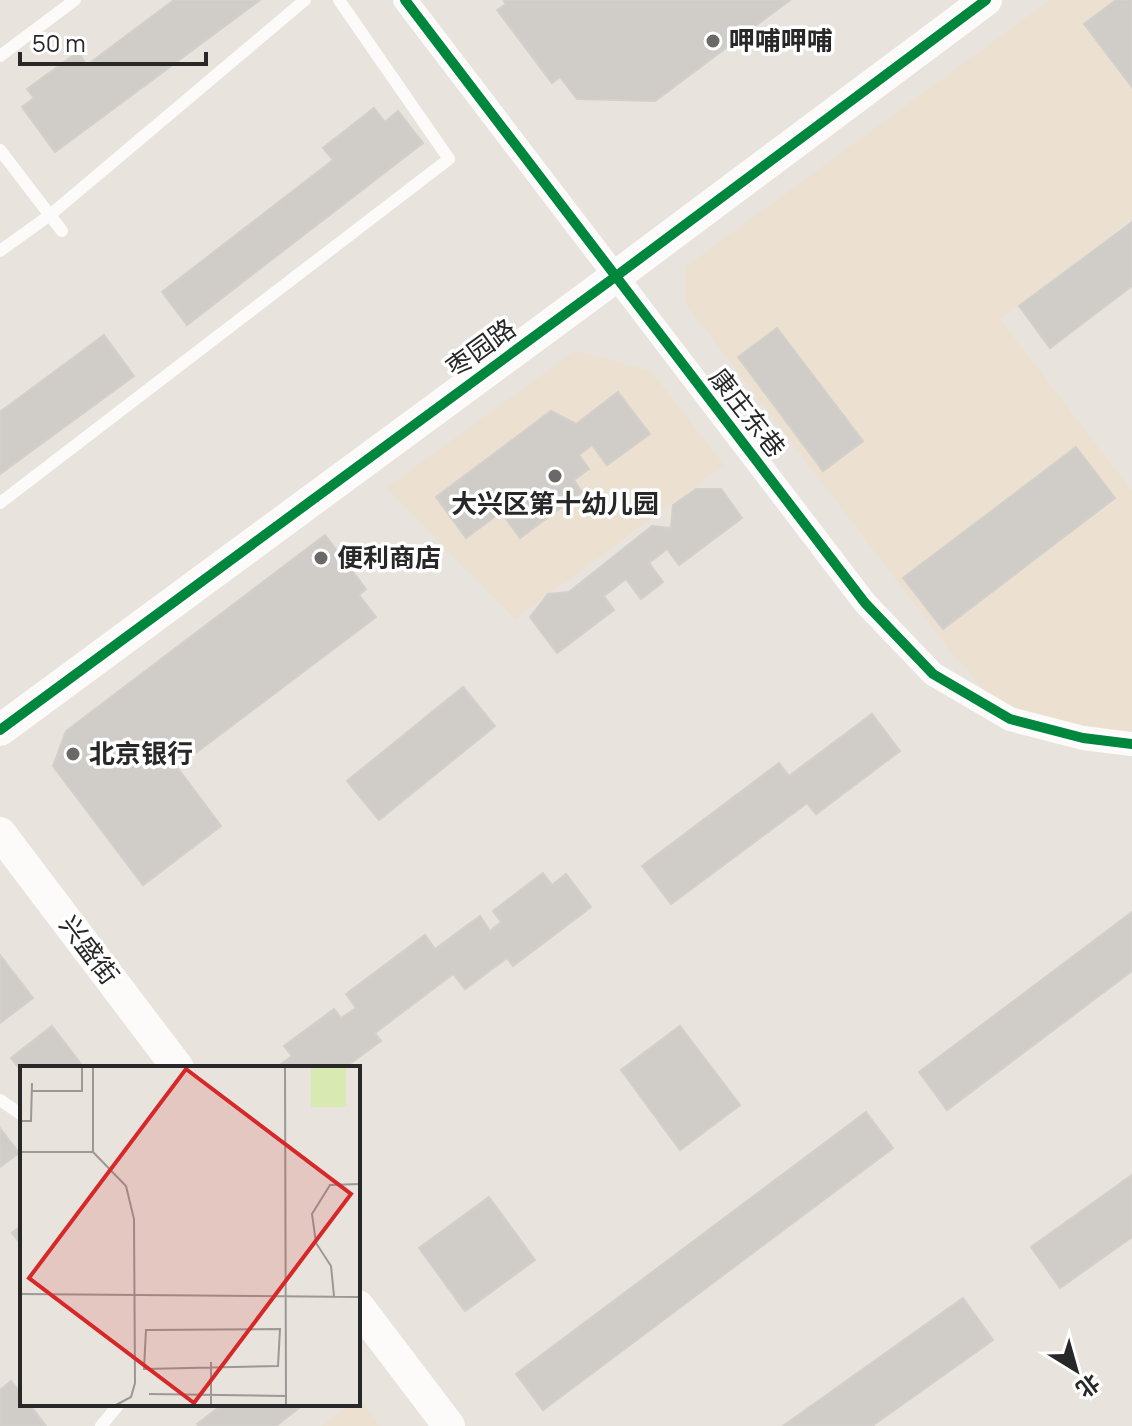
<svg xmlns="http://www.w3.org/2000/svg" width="1132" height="1426" font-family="Manrope,'Noto Sans SC',sans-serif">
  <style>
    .education { fill: #ece1d1 }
    .building { fill: #d0cdc9; stroke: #d3cfca; stroke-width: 2 }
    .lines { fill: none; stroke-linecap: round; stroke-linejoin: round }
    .service { stroke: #fcfbfa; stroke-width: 12 }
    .minor { stroke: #fcfbfa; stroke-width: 24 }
    .tertiary { stroke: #fcfbfa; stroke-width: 32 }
    .cycleway-casing { stroke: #fff; stroke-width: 15 }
    .cycleway { stroke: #00873e; stroke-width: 10 }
    .poi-dot { fill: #6b6967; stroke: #fff; stroke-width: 3 }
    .labels { text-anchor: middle; stroke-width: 7; stroke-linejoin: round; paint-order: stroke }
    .poi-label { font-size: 26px; font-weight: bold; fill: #282828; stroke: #fff; text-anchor: start }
    .street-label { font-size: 26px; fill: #282828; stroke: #fff }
    .inset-road { fill: none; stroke: #9b9895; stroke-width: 2 }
    .view { fill: #d62828; fill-opacity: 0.15; stroke: #d62828; stroke-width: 4 }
    .inset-edge { fill: none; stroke: #282828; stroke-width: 4 }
  </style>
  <rect width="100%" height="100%" fill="#e8e3dd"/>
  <g class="education">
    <path d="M1050,0H1132V219L1000,319L1132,491V734L1010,719L951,652L685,303V267Z"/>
    <path d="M575,351L651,371L724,465L515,619L386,488Z"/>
    <path d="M358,1398L380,1426H322L350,1404H358Z"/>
  </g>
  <g class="building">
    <path d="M174,0H260L55,152L22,107L34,98L27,89L78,52L87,65Z"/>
    <path d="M503,0H790L655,101L577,99L560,77L552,83L497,10L506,4Z"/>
    <path d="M1116,0H1132V87L1084,24Z"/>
    <path d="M374,108L385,122L398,111L423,143L187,325L162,292L333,160L323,148Z"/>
    <path d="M1132,222V286L1050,348L1019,306Z"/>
    <path d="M777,328L863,441L823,471L738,357Z"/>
    <path d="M104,335L134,376L0,474V412Z"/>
    <path d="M618,392L650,434L607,465L592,445L579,455L589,469L574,480L582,492L520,538L501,512L466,538L436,497L551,411L576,424Z"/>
    <path d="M1076,447L1115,498L943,629L903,578Z"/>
    <path d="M696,489H721L742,518L679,565L667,549L649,563L663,582L641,599L626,579L604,596L614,610L557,653L530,617L548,594L569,592L652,526L671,528L673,505Z"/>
    <path d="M325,535L366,589L359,595L376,617L177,767L221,826L143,885L53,766L66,731Z"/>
    <path d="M463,687L495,726L379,820L347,781Z"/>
    <path d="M872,714L900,751L816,814L807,803L671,904L642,866L779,763L789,776Z"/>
    <path d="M543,873L552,885L566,874L591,907L513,966L507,958L465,989L453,974L375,1033L381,1041L344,1068L278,1066L292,1056L284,1046L334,1009L341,1018L356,1008L346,994L425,935L435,949L480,916L490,931L501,922L493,911Z"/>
    <path d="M1132,912V971L947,1110L919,1072Z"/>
    <path d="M0,955L33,998L0,1023Z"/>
    <path d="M52,1026L84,1068H22V1072L11,1058Z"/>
    <path d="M680,1026L740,1105L680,1150L621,1070Z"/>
    <path d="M866,1112L893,1148L543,1410L516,1374Z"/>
    <path d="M0,1128L19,1153L0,1167Z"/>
    <path d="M1132,1175V1237L1060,1288L1031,1247Z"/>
    <path d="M489,1197L535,1260L465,1311L419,1248Z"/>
    <path d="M22,1225V1246L12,1233Z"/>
    <path d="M963,1298L993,1340L872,1426H783Z"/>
    <path d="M11,1381L22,1395V1404H29L46,1426H0V1390Z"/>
    <path d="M223,1404H304L276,1426H199L197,1424Z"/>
  </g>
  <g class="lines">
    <g class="service">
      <path d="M0,56L75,0"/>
      <path d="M0,150L62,231"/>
      <path d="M0,251L50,215L305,0"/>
      <path d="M0,503L449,159L339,0"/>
      <path d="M0,1100L22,1115"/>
      <path d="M101,1426L119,1404"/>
    </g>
    <path class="minor" d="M405,0L865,603L933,674L1010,719L1083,738L1132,744"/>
    <g class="tertiary">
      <path d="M0,730L615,277L986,0"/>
      <path d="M0,833L178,1068"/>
      <path d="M358,1306L449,1426"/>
    </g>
    <g class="cycleway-casing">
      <g id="cycleway">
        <path d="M405,0L865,603L933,674L1010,719L1083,738L1132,744"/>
        <path d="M0,730L615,277L986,0"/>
      </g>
    </g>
    <use href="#cycleway" class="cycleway"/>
  </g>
  <g class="poi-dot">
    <circle cx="713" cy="41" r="8"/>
    <circle cx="555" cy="476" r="8"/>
    <circle cx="321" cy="558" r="8"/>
    <circle cx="73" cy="754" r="8"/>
  </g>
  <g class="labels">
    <g class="poi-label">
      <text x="729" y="50">呷哺呷哺</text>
      <text x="555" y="513" text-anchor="middle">大兴区第十幼儿园</text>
      <text x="337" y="567">便利商店</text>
      <text x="89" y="763">北京银行</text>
    </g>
    <g class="street-label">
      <text transform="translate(481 348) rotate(-36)" y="9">枣园路</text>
      <text transform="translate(747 413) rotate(52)" y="9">康庄东巷</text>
      <text transform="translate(89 950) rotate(53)" y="9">兴盛街</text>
    </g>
  </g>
  <g transform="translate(20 1066)">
    <rect width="340" height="340" fill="#e8e3dd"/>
    <path d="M291,0H326V41H291Z" fill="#d8e9b1"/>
    <path class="inset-road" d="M73,0V86L106,120L114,153L115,317L111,331L94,340M265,0L266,340M11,25H62V0M0,55H11L12,17M0,86H73M0,228L340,231M314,230L311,200L296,177L292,148L310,119L340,118M260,263L258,300L124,303L126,264ZM191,296V340M129,328L266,330"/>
    <path class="view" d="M166,3L331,128L174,337L9,212Z"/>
    <rect width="340" height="340" class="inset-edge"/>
  </g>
  <g transform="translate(1076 1370) rotate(143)" stroke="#ffffff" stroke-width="6" paint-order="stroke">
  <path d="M0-6L14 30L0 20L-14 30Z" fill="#282828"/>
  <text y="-12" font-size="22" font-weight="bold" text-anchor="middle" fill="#282828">北</text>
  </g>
  <path d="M20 52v12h186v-12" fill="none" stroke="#282828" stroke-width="4"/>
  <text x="32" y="52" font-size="24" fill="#282828" stroke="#ffffff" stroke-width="6" paint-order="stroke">50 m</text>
</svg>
